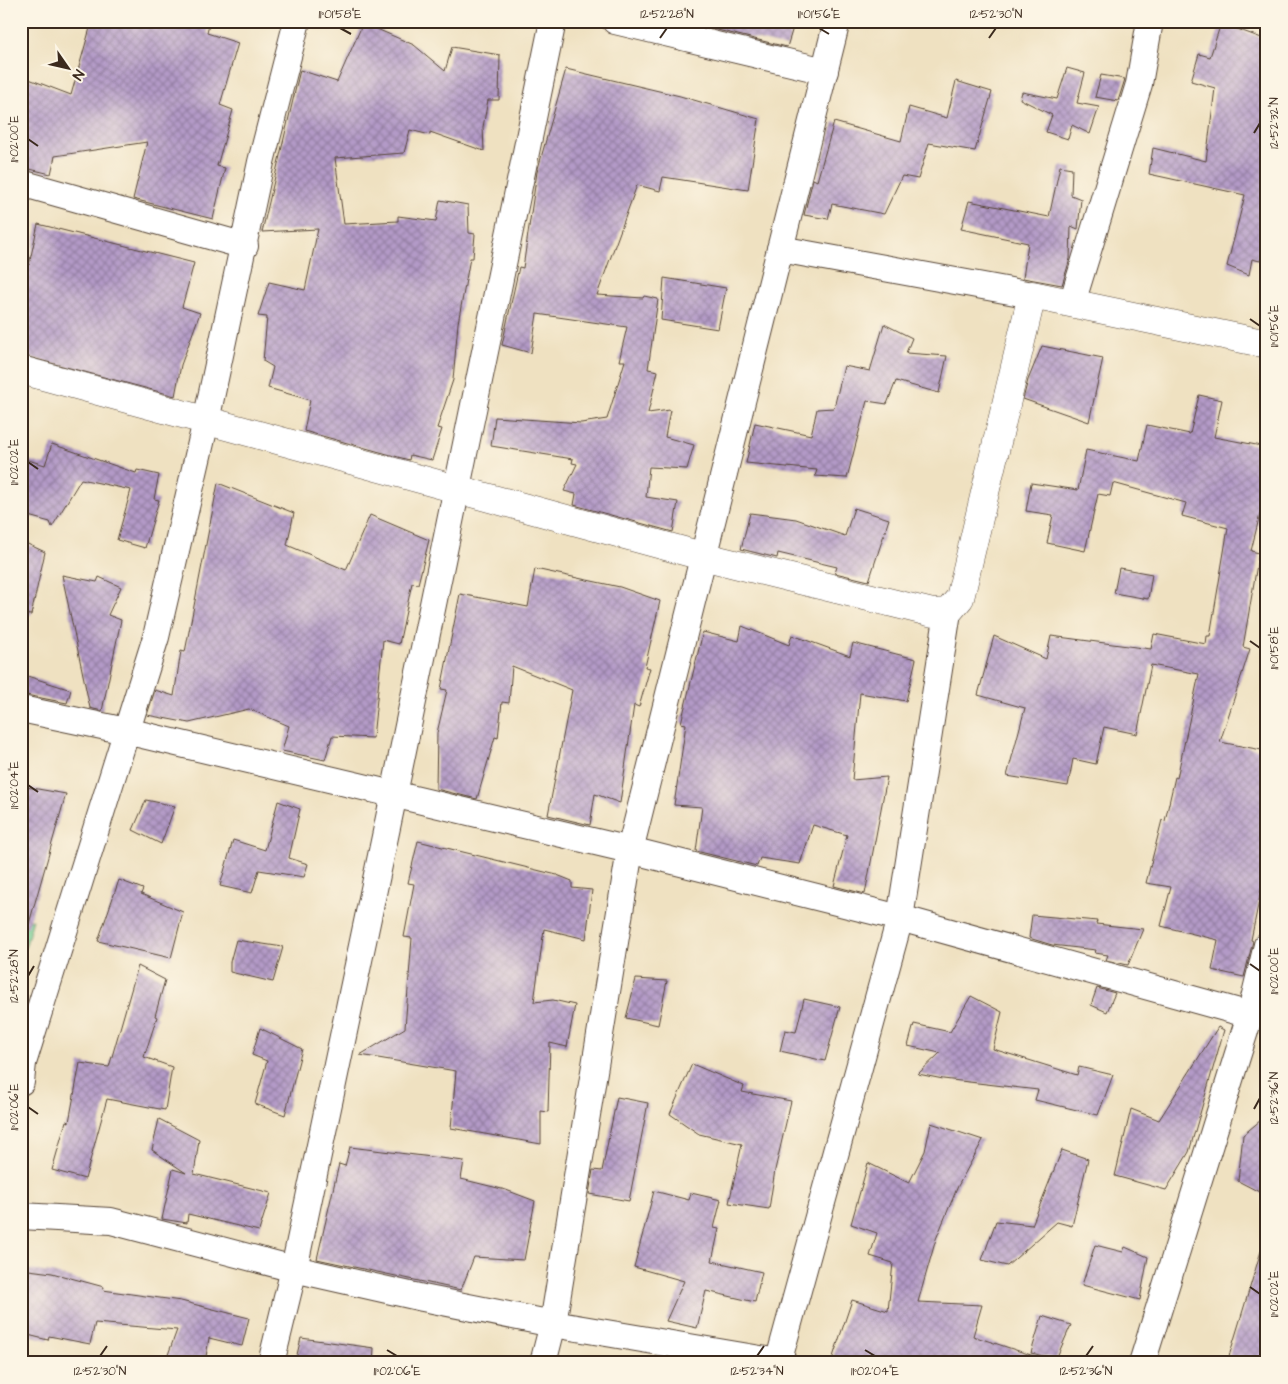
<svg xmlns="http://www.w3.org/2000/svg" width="1288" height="1384" font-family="'Architects Daughter',sans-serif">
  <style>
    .green { fill: #75cd93; stroke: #587c58 }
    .building { fill: url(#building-cross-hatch) }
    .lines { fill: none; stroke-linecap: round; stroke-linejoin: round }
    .minor-casing { stroke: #564536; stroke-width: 28 }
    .tertiary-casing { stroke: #564536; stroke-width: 29 }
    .minor { stroke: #fff; stroke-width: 26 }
    .tertiary { stroke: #fff; stroke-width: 28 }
    .ticks { fill: none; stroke: #3b2a1e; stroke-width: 2 }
    .neatline { fill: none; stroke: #3b2a1e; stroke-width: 2 }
    .ticks-label { font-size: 12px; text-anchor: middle; fill: #3b2a1e }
  </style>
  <defs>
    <pattern id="building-cross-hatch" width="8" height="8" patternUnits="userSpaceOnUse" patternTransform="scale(1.25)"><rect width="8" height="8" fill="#b39ac7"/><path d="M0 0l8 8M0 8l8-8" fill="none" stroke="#937ea1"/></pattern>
  </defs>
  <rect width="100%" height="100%" fill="#fcf5e5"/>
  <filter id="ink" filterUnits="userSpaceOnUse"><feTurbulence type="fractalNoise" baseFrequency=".02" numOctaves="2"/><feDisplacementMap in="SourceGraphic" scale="10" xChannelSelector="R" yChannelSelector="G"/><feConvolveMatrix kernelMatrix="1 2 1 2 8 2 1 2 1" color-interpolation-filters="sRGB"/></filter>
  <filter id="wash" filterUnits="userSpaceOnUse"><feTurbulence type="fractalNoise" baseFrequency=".0096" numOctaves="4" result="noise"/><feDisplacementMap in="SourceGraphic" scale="20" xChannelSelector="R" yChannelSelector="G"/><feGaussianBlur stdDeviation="1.12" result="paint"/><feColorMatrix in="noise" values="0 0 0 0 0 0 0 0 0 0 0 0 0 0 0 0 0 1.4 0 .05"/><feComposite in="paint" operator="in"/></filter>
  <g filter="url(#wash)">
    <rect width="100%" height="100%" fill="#efe1c1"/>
    <path class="green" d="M21,917L33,920L21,963Z"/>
    <g id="blocks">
      <g class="building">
        <path d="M92,21H140L157,28L160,21H210L207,33L238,43L220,105L233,110L217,166L225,168L213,219L133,199L147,142L55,156L51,174L21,167V76L71,95Z"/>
        <path d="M681,21H795L787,47Z"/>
        <path d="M363,23L414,45L445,71L452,47L500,55L499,100H488L483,127L484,151L430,132V135L410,130L404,153L335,158L344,224L398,221V216L436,221L440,200L468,205L469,233L475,234L473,258H470L458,323L453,380L437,428L442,429L432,460L410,455L409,460L304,431L310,400L268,388L273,367L263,361L267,317L258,316L269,282L305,290L318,229L262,232L300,70L337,82Z"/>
        <path d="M1221,23L1267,40V248L1260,261L1252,259L1249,275L1227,266L1245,195L1149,174L1153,148L1206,161L1215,88L1191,81L1199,54L1210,57Z"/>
        <path d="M1067,68L1085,73L1077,103L1099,107L1090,134L1072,125L1068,139L1046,132L1052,115L1020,99L1022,92L1057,99Z"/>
        <path d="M566,69L680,96L759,119L748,190L663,177L660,191L637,185L597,295L643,298L644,296L658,299L648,369L658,371L648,413L670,410L665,437L694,445L687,469L649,467L646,497L678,502L673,532L574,505L576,494L564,491L577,464L572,463L573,459L491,446L495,417L581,423L607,419L625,361H619L627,327L537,314L531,353L502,345L519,267L523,268L537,172Z"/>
        <path d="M1101,75L1125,79L1118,101L1095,97Z"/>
        <path d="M956,81L992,92L975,151L929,143L918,179L902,176L884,214L832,204L828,219L804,215L813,179L817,181L834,122L901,141L909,107L947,118Z"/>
        <path d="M1060,166L1072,168L1071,195L1081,199L1078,229L1071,226L1070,259L1062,285L1023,278L1028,243L961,229L969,201L1049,217Z"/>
        <path d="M38,224L194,263L182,307L200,313L181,365L175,396L21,355V262L29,265Z"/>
        <path d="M664,278L726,288L718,329L661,320Z"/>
        <path d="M884,324L912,338L906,353L947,356L939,393L896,381L887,404L867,401L847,478L815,476L817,470L746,463L755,423L811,435L817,409L834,408L844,366L870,371Z"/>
        <path d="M1042,346L1103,358L1089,422L1023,399L1028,380Z"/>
        <path d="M1199,395L1222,400L1214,437L1267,447V486L1251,551L1259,553L1243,647L1250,649L1220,742L1267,751V861L1251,940L1253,941L1244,977L1212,970L1218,940L1161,926L1171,887L1146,883L1162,820L1165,821L1175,777L1177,778L1199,674L1151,665L1137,734L1104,727L1096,764L1073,759L1068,786L1007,776L1025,708L978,695L994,636L1046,659L1051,636L1151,649L1154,634L1206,644L1207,636H1210L1228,528L1182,516L1186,503L1113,483L1110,496L1098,494L1085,551L1047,543L1053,515L1026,511L1031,483L1078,490L1086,450L1139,461L1147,425L1190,434Z"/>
        <path d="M52,444L136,473L137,470L159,475L154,499L159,500L145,548L117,540L131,490L81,479L52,527L50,522L21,514V458L45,465Z"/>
        <path d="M218,483L294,513L287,545L346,570L370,515L429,540L418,584L412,583L399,644L383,640L373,738L332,736L325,760L282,751L289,726L249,709L189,723L147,715L155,690L174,696L181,651L185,652Z"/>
        <path d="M854,508L889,519L869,581L835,573L837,567L778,553L777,558L741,549L750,513L796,519L845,536Z"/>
        <path d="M21,541L45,552L31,615L21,614Z"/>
        <path d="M1119,568L1152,574L1148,599L1114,593Z"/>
        <path d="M535,569L620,587L660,601L645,667L650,668L639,707L634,705L620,803L595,794L590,825L548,815L572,690L512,666L509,703L502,702L498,738L495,737L477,799L436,789L437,733L447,690L441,689L460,594L528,607Z"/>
        <path d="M62,575L97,582L99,577L121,587L108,615L121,620L102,711L90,708Z"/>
        <path d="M742,626L789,645L792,635L850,656L853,643L916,659L906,701L860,693L852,780L887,777L865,894L834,886L847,835L813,825L800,864L760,858L757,866L696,851L702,807L674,805L686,724L681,723L703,632L739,641Z"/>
        <path d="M21,674L71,690L67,703L21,694Z"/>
        <path d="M21,786L66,794L28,927L21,926Z"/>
        <path d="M146,800L175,806L161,844L133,830Z"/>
        <path d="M278,801L300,809L289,858L308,864L304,877L259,870L252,893L220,886L233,840L265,850Z"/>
        <path d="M418,841L557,875L572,881V888L592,890L586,939L544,929L534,1002L553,1000L575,1005L567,1047L550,1043L548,1112L541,1111V1144L451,1128L456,1071L360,1055L405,1028L412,938L404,937L414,884L408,883Z"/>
        <path d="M119,880L143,889L141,894L183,912L171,958L98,941Z"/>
        <path d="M1032,915L1097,921L1096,924L1143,929L1128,965L1106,960L1108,955L1095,953L1096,950L1052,945L1029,938Z"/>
        <path d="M236,940L283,947L273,982L230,972V962Z"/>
        <path d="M138,966L165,980L155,1016L157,1017L144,1057L172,1067L165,1110L107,1099L85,1179L52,1170L66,1121L69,1122L80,1063L109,1067Z"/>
        <path d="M636,979L667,981L658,1025L626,1018Z"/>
        <path d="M1097,988L1115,993L1107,1012L1091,1005Z"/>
        <path d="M971,996L1002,1012L993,1049L1077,1075L1079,1067L1113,1075L1098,1115L1035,1100L1038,1090L943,1079L918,1074L940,1053L908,1046L914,1024L950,1032Z"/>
        <path d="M804,999L840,1007L825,1061L780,1051L785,1030L796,1032Z"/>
        <path d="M1218,1027L1224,1030L1189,1152L1166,1190L1115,1176L1131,1109L1159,1120Z"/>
        <path d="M260,1028L302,1049L285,1115L255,1104L267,1061L252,1055Z"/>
        <path d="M692,1064L744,1086L742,1092L791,1101L775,1170L769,1209L729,1203L742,1144L699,1134L670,1114Z"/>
        <path d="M617,1097L648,1103L629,1201L589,1194L593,1170L602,1171Z"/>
        <path d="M1267,1115V1196L1238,1181L1243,1135Z"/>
        <path d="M159,1119L199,1140L194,1174L271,1193L259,1231L188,1214L187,1223L162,1219L173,1169L186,1173L152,1150Z"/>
        <path d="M931,1123L983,1140L958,1186L936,1239L918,1302L982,1305L973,1336L1040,1358L1039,1363H831L852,1300L888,1311L893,1263L870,1256L877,1233L851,1224L868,1163L909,1183L925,1151Z"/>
        <path d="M350,1147L464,1161L461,1179L506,1190L535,1201L524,1260L474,1257L461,1290L317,1259L339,1164L345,1166Z"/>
        <path d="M1062,1150L1088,1159L1072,1226L1057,1222L1007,1266L982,1260L996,1221L1032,1225Z"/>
        <path d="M654,1191L689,1200L691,1193L721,1200L714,1228L719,1229L712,1261L762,1272L755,1302L706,1291L697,1328L666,1321L684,1281L634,1267Z"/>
        <path d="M1095,1245L1123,1252L1125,1247L1148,1257L1140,1300L1082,1285Z"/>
        <path d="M1261,1251L1267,1252V1363H1227Z"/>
        <path d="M21,1269L52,1273L104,1287L103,1290L181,1301L249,1318L242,1346L209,1338L205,1363H165L177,1330L95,1323L90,1344L49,1336L48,1340L24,1334L29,1312L21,1310Z"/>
        <path d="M1042,1316L1071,1325L1056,1359L1031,1353Z"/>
        <path d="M301,1338L374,1348L373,1363H295Z"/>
      </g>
    </g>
  </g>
  <g filter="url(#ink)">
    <use href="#blocks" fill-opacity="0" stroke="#564536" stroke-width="1"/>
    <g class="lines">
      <g class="minor-casing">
        <g id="minor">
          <path d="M615,21L825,71"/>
          <path d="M21,183L245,246"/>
          <path d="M780,249L1032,295"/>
          <path d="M1072,303L1139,84L1150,21"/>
          <path d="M21,709L126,731L630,850L900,918L1250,1015"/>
          <path d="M21,1082L23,1063L156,637L206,421L261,162L297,21"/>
          <path d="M21,1216L111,1221L294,1269L423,1298L553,1324L784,1363"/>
          <path d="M271,1363L294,1269L394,794L553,21"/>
          <path d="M543,1363L553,1324L630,850L837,21"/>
          <path d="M778,1363L900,918L948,612"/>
          <path d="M1142,1363L1250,1015L1267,945"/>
        </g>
      </g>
      <g class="tertiary-casing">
        <path id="tertiary" d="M21,370L702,556L933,613L948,612L960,598L1032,295L1267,344"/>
      </g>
      <use href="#minor" class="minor"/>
      <use href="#tertiary" class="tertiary"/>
    </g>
  </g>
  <path class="ticks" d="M340,28L351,34M819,28L829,34M660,38L667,28M989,38L996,28M1254,133L1260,123M28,139L38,146M1250,319L1260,326M28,462L38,469M1250,641L1260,648M28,785L38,792M1250,964L1260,971M28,976L34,966M28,1107L38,1114M1254,1109L1260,1098M1250,1287L1260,1294M387,1350L397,1356M865,1350L875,1356M100,1356L107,1346M757,1356L764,1346M1086,1356L1093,1346"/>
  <rect width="1288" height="1384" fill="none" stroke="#fcf5e5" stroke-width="55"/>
  <g transform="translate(68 68) rotate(124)" stroke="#fcf5e5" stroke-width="4" paint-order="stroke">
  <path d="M0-4L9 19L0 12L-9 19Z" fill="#3b2a1e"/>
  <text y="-8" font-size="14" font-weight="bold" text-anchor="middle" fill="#3b2a1e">N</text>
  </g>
  <rect x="28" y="28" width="1232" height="1328" class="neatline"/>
  <g class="ticks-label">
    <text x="340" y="18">11°01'58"E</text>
    <text x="667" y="18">12°52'28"N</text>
    <text x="819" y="18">11°01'56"E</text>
    <text x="996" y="18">12°52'30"N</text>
    <text transform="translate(1274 123) rotate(-90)" y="4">12°52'32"N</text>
    <text transform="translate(14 139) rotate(-90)" y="4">11°02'00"E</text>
    <text transform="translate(1274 326) rotate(-90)" y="4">11°01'56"E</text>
    <text transform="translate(14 462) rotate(-90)" y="4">11°02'02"E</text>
    <text transform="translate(1274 648) rotate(-90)" y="4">11°01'58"E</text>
    <text transform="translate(14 785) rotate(-90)" y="4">11°02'04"E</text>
    <text transform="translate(1274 971) rotate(-90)" y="4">11°02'00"E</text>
    <text transform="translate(14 976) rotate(-90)" y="4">12°52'28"N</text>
    <text transform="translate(1274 1098) rotate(-90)" y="4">12°52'36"N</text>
    <text transform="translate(14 1107) rotate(-90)" y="4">11°02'06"E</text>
    <text transform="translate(1274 1294) rotate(-90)" y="4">11°02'02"E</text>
    <text x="100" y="1375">12°52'30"N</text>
    <text x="397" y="1375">11°02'06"E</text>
    <text x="757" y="1375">12°52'34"N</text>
    <text x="875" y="1375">11°02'04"E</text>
    <text x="1086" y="1375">12°52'36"N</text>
  </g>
</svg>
